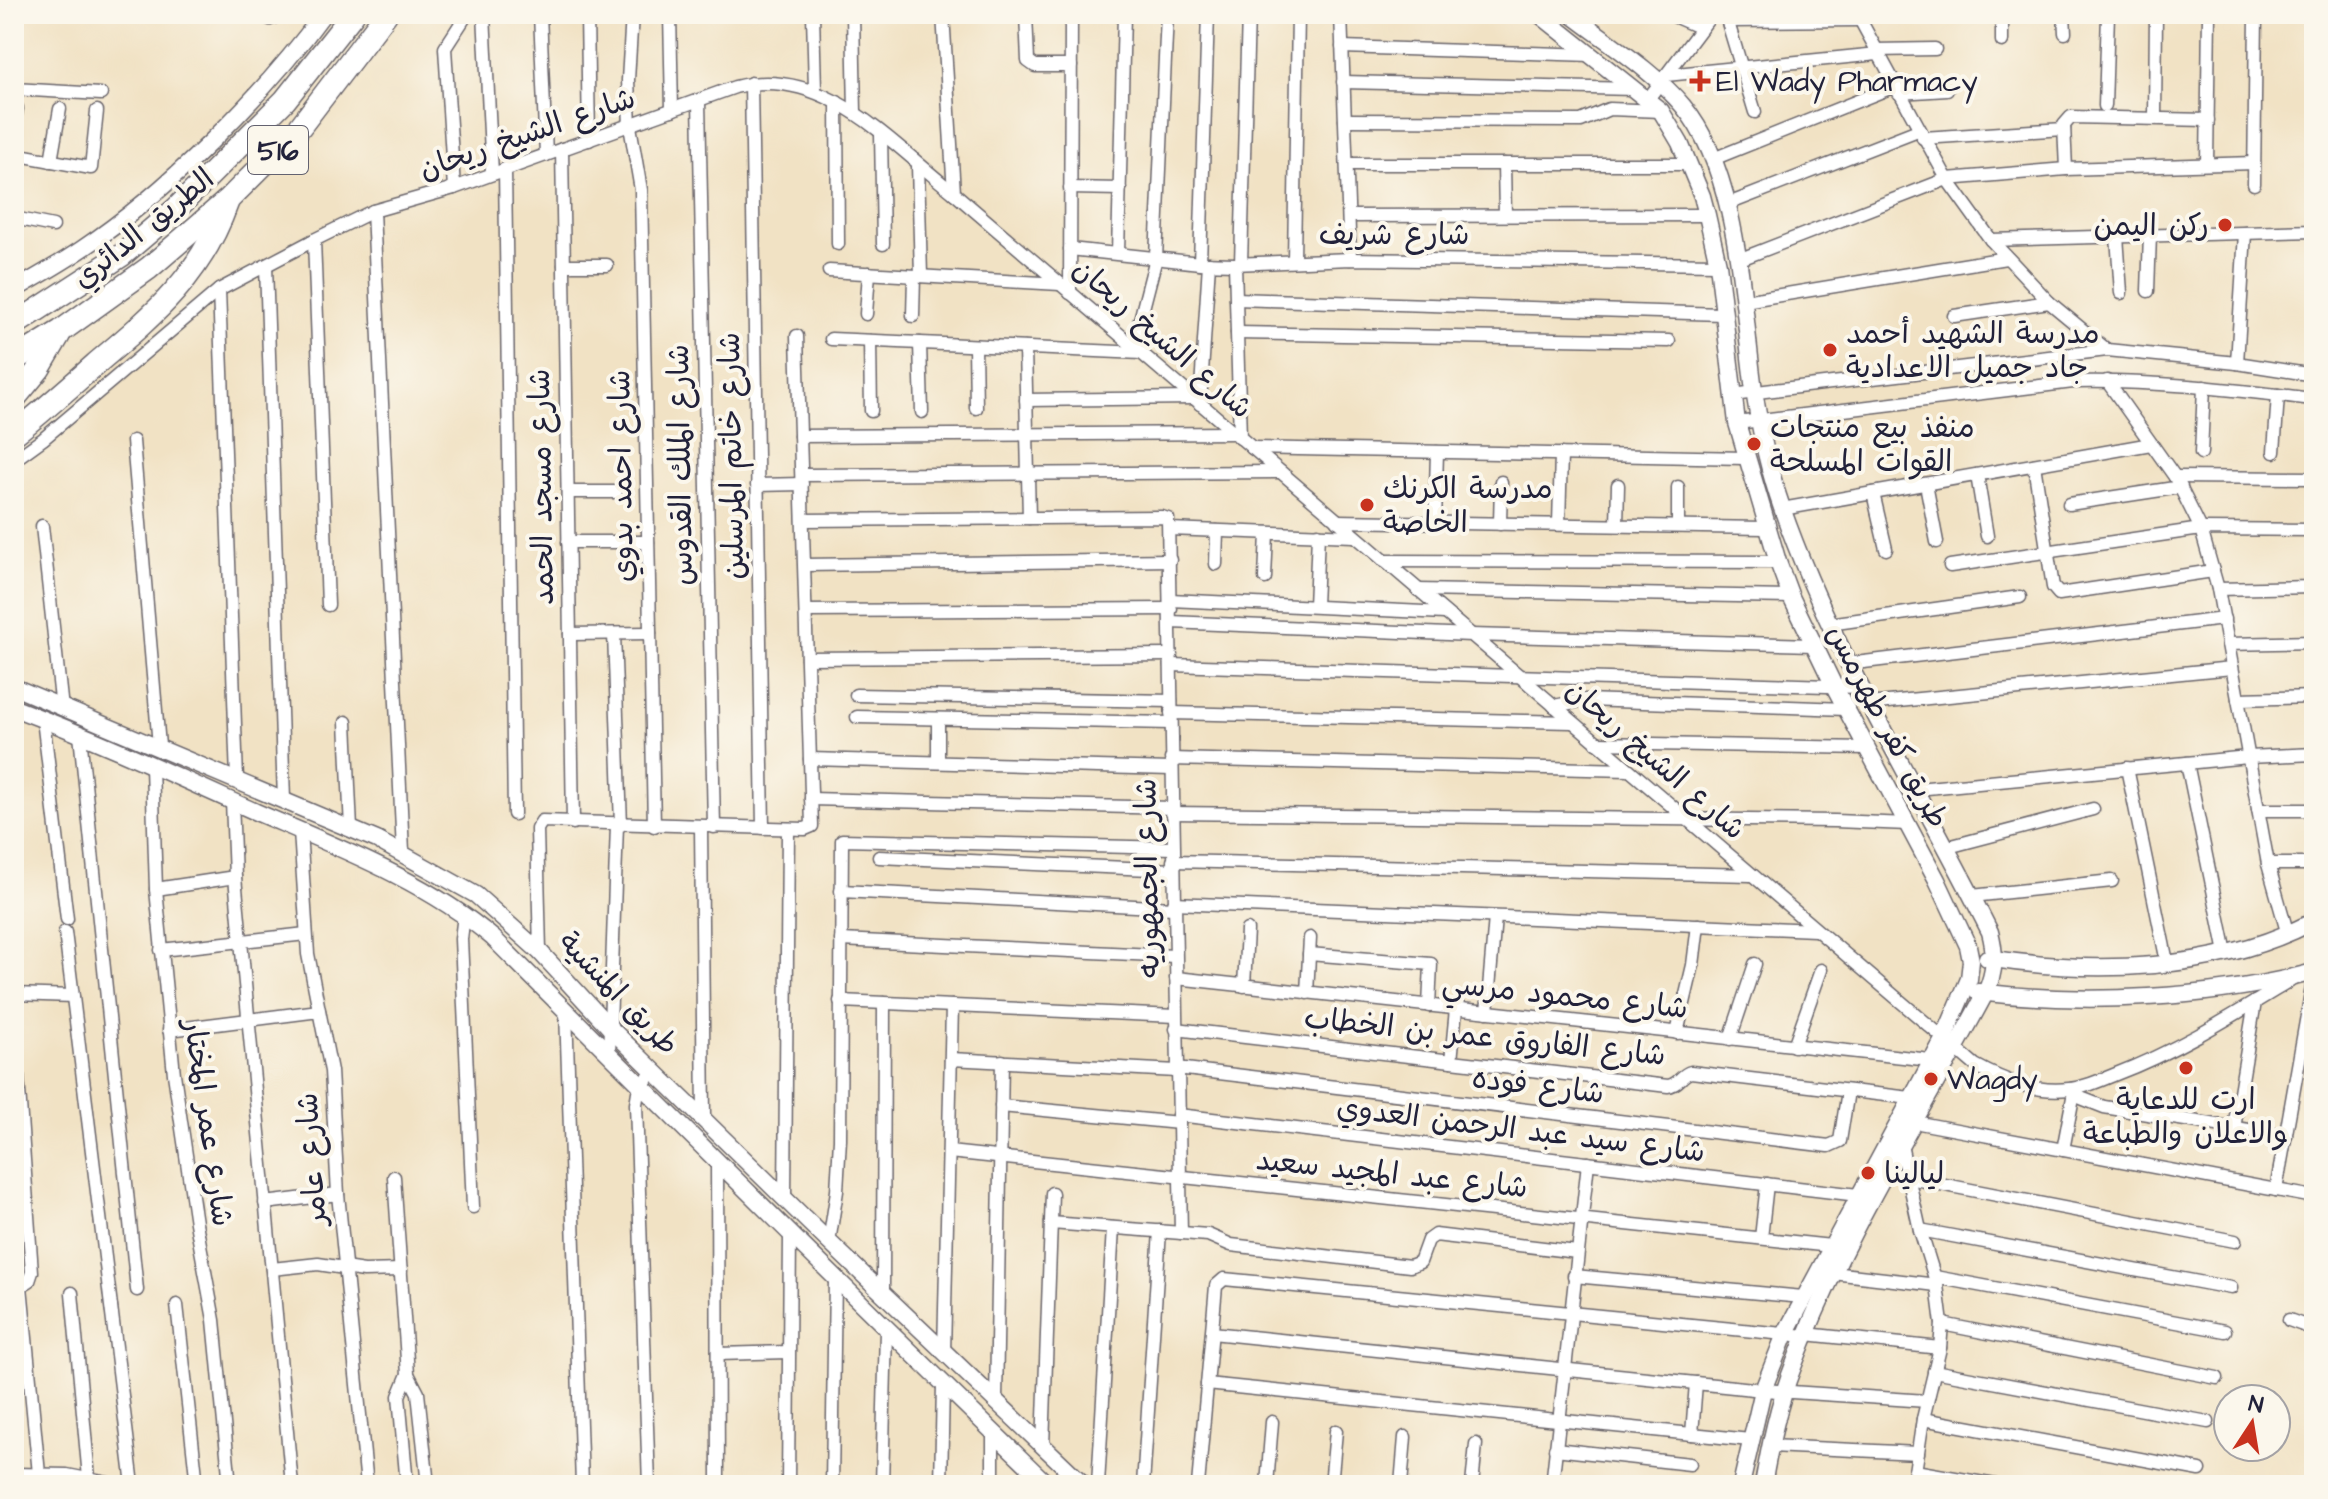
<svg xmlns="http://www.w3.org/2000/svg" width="2328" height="1499" font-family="'Architects Daughter','Playpen Sans Arabic',sans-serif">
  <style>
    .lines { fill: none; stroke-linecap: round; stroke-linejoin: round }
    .street-casing { stroke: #6a656b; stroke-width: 15 }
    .secondary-casing { stroke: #6a656b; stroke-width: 19 }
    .highway-casing { stroke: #6a656b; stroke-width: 25 }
    .street { stroke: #fff; stroke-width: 12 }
    .secondary { stroke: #fff; stroke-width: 16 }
    .highway { stroke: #fff; stroke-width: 22 }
    .poi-dot { fill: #c8321e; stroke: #fbf7ec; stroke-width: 3 }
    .labels { text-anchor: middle; stroke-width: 8; stroke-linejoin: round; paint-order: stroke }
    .shield { fill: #fbf7ec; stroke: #636270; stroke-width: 2 }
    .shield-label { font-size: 28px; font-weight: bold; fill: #22223b }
    .poi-label { font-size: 30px; fill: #22223b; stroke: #fbf7ec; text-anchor: start }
    .street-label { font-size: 30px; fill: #22223b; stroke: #fbf7ec }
  </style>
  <rect width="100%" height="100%" fill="#fbf7ec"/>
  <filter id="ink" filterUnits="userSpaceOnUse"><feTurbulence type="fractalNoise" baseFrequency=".0125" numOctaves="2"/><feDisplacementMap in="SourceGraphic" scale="16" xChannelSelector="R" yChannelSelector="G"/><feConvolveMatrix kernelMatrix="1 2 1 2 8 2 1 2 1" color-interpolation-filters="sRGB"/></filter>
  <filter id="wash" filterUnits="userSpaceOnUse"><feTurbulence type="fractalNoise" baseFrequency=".006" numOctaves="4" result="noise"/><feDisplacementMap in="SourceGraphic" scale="32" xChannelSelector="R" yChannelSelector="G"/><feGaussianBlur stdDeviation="1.8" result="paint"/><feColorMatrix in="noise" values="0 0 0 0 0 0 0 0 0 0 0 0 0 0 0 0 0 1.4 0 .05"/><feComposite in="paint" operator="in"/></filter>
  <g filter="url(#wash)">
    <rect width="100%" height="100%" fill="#f1e2c4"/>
  </g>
  <g filter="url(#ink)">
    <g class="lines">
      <g class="street-casing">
        <g id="street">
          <path d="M261,14L270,19L282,14"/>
          <path d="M484,14L492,173"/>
          <path d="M540,14L546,155"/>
          <path d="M587,14L589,140"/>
          <path d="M632,14L628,80L630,126L641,190L654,826"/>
          <path d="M670,14L672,110"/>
          <path d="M813,14L815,90"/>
          <path d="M853,14L855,113"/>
          <path d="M943,14L954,193"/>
          <path d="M1026,14L1028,61L1035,66H1071"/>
          <path d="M1316,14L1341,19"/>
          <path d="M1341,14L1350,259"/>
          <path d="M1669,14L1701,28"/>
          <path d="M1857,14L1947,179L1991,240L2049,302L2107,350"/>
          <path d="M2064,14L2065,33"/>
          <path d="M1726,16L1755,112"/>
          <path d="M1728,21L1859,20"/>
          <path d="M2002,41V14"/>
          <path d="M1342,47L1591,55"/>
          <path d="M1875,50L1935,49"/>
          <path d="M1666,75L1878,54"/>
          <path d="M1343,82L1634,89"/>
          <path d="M751,83L763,828"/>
          <path d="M14,89L101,94"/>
          <path d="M1899,93L1947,90"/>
          <path d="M1648,99L1712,14"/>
          <path d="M699,101L714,827"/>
          <path d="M837,102L838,244"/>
          <path d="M2105,106L2108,14"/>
          <path d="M2155,118L2156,14"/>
          <path d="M1345,120L1581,121L1609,109L1661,111"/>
          <path d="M14,124L17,108"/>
          <path d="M881,134L883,244"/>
          <path d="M1923,138L2064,129"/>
          <path d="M562,149L573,823"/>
          <path d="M14,154L91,168L97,111"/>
          <path d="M1713,159L1895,86"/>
          <path d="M51,161L60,109"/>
          <path d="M1347,164H1688"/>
          <path d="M1504,164L1505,215"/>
          <path d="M2207,164L2209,14"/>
          <path d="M918,165L921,276"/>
          <path d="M505,169L514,814"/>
          <path d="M2066,169L2064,125L2071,117L2208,120"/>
          <path d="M2254,184L2256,14"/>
          <path d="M454,188L445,48L467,14"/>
          <path d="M1070,188L1120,189"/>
          <path d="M1728,204L1918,130"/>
          <path d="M373,211L403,852"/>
          <path d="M1349,216L1707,215"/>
          <path d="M14,218L53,226"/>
          <path d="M2117,236L2121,293"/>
          <path d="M314,240L328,605"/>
          <path d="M1991,240L2314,231"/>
          <path d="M1070,249L1200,263L1235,264L1350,259L1718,264"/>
          <path d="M1118,253L1124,14"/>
          <path d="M1294,260L1298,14"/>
          <path d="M1738,260L1947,179L2066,169L2254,163"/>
          <path d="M1200,263L1208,14"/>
          <path d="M1241,263L1248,14"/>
          <path d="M1235,264L1240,438"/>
          <path d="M564,265H607"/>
          <path d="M266,266L284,800"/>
          <path d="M829,271L1060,284"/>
          <path d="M219,290L237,779"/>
          <path d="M2148,291L2150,235"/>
          <path d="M1070,293L1071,14"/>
          <path d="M1236,299L1722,314"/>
          <path d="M1744,301L2006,258"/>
          <path d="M866,314L869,273"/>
          <path d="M913,316L914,276"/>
          <path d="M1954,316L2049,302"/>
          <path d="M1237,333L1669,341"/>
          <path d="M831,339L1141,353"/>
          <path d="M870,341L871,411"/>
          <path d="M920,343L922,412"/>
          <path d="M975,346L976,408"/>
          <path d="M1133,347L1156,258L1167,14"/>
          <path d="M1025,348L1029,518"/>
          <path d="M2237,363L2245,233"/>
          <path d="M2107,381L2175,477L2201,529L2218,589L2268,864L2288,935"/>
          <path d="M1732,395L2107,350L2237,363L2314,375"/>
          <path d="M1026,400L1194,398"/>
          <path d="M1200,404L1209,263"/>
          <path d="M1737,423L2073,382C2154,380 2234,390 2314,399"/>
          <path d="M800,436L1234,433"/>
          <path d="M133,441L159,746"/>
          <path d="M1252,448L1745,458"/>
          <path d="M2274,452L2278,395"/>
          <path d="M2201,453L2204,387"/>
          <path d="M14,460L43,439L219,290L314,240L373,211L454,188L735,87C824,64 890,143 954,193L1975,1065C2004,1081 2035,1093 2069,1089C2084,1088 2101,1080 2116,1074C2177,1051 2234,1015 2290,981"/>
          <path d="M2034,465L2053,587L2059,594L2213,571"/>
          <path d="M802,475L1280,472"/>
          <path d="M1977,475L1987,536"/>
          <path d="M2175,477L2314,478"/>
          <path d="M1926,484L1937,542"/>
          <path d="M757,485L802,484"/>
          <path d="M568,492H616"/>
          <path d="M1873,493L1886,549"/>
          <path d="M2069,504L2181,487"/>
          <path d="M1782,509L2151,444"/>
          <path d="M803,520L1162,517L1168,519L1181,1233"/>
          <path d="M1337,521L1765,528"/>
          <path d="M1435,523L1437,452"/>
          <path d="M1500,524L1501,482"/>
          <path d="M1559,524L1561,454"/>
          <path d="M1617,525L1618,485"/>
          <path d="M42,526L62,709"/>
          <path d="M1678,526V487"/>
          <path d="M1169,529L1354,536"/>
          <path d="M568,542H648"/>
          <path d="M1384,561L1778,562"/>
          <path d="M1216,564L1217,531"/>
          <path d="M805,565L1170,560"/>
          <path d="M1950,566L2201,529L2314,530"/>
          <path d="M1265,578L1267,533"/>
          <path d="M2218,589L2314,587"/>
          <path d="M1418,590L1791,597"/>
          <path d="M1170,600L1445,613"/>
          <path d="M1315,606L1318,534"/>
          <path d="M806,611L1171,609"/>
          <path d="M1171,622L1471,635L1813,645"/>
          <path d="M1829,624L2020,597"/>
          <path d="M570,634L650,633"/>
          <path d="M614,634L621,825"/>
          <path d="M2228,644L2314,642"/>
          <path d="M807,658L1171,655"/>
          <path d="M1847,664L2224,619"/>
          <path d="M1171,665L1859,687"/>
          <path d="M856,695L1171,701"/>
          <path d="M2238,699L2314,697"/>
          <path d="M1868,704L2232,668"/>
          <path d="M1554,706L1585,700L1846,709"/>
          <path d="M1171,713L1572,722"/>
          <path d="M857,717L1171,723"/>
          <path d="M43,719L67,919"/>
          <path d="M346,722L351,829"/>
          <path d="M80,735L137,1290"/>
          <path d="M1597,743L1867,748"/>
          <path d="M810,759L1171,769"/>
          <path d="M1171,759L1629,770"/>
          <path d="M938,762V719"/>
          <path d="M2187,763L2226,953"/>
          <path d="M152,767L156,889L174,1074L196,1223L214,1320L230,1485"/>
          <path d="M2127,768L2167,962"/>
          <path d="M1917,789L2248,757L2314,754"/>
          <path d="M811,799L1172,808"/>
          <path d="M232,801L235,877L292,1485"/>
          <path d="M2258,810H2314"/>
          <path d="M1172,813L1835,821L1908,824"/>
          <path d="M701,827L704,1118"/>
          <path d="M300,831L308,954L331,1071L338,1194L367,1485"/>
          <path d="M1948,847L2093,809"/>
          <path d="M879,857L1173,870"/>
          <path d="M1173,861L1751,875"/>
          <path d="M2268,864H2314"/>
          <path d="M156,889L235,877"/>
          <path d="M841,891L1174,908"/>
          <path d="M1972,896L2112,881"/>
          <path d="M1174,903L1815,930"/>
          <path d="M464,915L461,939L473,1207"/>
          <path d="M65,932L133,1485"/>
          <path d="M841,940L1175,956"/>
          <path d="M161,950L306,934"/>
          <path d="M540,952L537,829L542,821L805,829L812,826L797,336"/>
          <path d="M1309,954L1431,964L1429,1006"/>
          <path d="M1176,978L1940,1061"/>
          <path d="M1244,986L1247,930"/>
          <path d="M1307,993L1310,938"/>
          <path d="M14,994L73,996"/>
          <path d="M840,1001L1176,1016"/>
          <path d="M566,1011L582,1485"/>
          <path d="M1487,1012L1495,917"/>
          <path d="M14,1020L32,1272L29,1281L21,1286"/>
          <path d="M1176,1029L1668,1086C1679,1085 1681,1074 1691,1072L1919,1099"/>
          <path d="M169,1030L319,1011"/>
          <path d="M1677,1033L1693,965L1698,925"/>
          <path d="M1730,1039L1755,964"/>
          <path d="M1794,1046L1821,970"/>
          <path d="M609,1055L617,825"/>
          <path d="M951,1059L1177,1071"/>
          <path d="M1451,1061L1456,1009"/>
          <path d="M1177,1068L1829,1146L1840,1141L1848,1091"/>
          <path d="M2071,1089L2081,1098L2104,1107L2286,1136"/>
          <path d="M1001,1106L1179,1123"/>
          <path d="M1178,1115L1858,1195"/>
          <path d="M1914,1122L2314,1197"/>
          <path d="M2234,1128L2255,1002"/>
          <path d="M1901,1145L1920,1230L1937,1285L1942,1324L1940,1348L1923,1419L1913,1485"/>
          <path d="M2063,1150L2074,1092"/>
          <path d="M949,1152L1831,1246"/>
          <path d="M717,1159L718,1485"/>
          <path d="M394,1177L408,1374L399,1396L407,1485"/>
          <path d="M1909,1178L2235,1241"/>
          <path d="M2276,1190L2314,976"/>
          <path d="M785,1199L788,829"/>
          <path d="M265,1203L338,1194"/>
          <path d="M1051,1223L1208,1235L1231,1245L1410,1266L1420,1262L1428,1240L1435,1235L1577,1252"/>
          <path d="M1920,1230L2231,1288"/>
          <path d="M1761,1238L1767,1184"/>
          <path d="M829,1242L837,1191L840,1139L842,840L1173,848"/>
          <path d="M272,1269L318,1264L364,1271L401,1270"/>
          <path d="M1833,1273L1937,1285"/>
          <path d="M1574,1276L1803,1297"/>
          <path d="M1935,1277L2225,1331"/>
          <path d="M21,1286L39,1474"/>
          <path d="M72,1293L89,1478"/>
          <path d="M883,1294L884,1003"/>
          <path d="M177,1305L197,1485"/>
          <path d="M2289,1320L2314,1329"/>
          <path d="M1942,1324L2217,1378"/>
          <path d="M1212,1333L1763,1390L1927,1401"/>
          <path d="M1806,1334L1940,1348"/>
          <path d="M944,1353L952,1006"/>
          <path d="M718,1354L788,1352"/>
          <path d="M1934,1371L2208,1422"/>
          <path d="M408,1374L418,1393L428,1485"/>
          <path d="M1207,1384L1750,1440"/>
          <path d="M996,1401L1002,1061"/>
          <path d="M1923,1419L2200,1470"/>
          <path d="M1692,1434L1696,1383"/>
          <path d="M1770,1446L1918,1453"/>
          <path d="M1043,1447L1052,1193"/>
          <path d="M1555,1449L1690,1464"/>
          <path d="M1915,1471L1995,1485"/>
          <path d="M14,1474L67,1475L118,1485"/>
          <path d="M649,1485L636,1104L638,1092L653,1070"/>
          <path d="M788,1485L790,1234"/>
          <path d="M832,1485L835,1278"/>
          <path d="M882,1485L886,1330"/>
          <path d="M941,1485L943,1383"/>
          <path d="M993,1485V1432"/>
          <path d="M1098,1485L1113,1228"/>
          <path d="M1143,1485L1160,1231"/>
          <path d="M1198,1485L1216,1286L1224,1279L1805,1336"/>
          <path d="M1267,1485L1272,1422"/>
          <path d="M1331,1485L1336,1431"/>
          <path d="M1401,1485L1405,1437"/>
          <path d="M1472,1485L1476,1444"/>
          <path d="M1552,1485L1588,1163"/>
        </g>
      </g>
      <g class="secondary-casing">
        <g id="secondary">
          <path d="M1539,14L1661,111L1680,143L1702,196L1707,215L1718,264L1737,423L1778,562L1791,597L1834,686L1937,880L1968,946L1971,961L1969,979L1943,1040L1785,1334L1763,1390L1741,1485"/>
          <path d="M1571,14C1606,41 1656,73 1683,106C1740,174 1742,306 1754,390C1760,430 1769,471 1782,508C1834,657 1920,791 1990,932C1996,954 1995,972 1986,992C1920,1116 1842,1236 1793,1367C1778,1405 1770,1445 1763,1485"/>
          <path d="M14,290C37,277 60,264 82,249C165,194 265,94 323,14"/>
          <path d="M14,687L377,840L476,895L540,952L611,1029L829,1242L1084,1485"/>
          <path d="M14,708C96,739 176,776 256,812C335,846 428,882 493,938C677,1122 861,1305 1048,1485"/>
          <path d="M1987,958C2093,975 2217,972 2314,921"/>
          <path d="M1978,992C2085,1005 2211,999 2314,972"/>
        </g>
      </g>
      <g class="highway-casing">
        <g id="highway">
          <path d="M14,325L122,255L176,209L285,100L353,14"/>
          <path d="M14,360L61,331L149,268L229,199L296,132L386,14"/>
          <path d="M14,399L39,369L59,335"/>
          <path d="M14,434C43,411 71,386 98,362C155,314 201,276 227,203"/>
        </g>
      </g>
      <use href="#street" class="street"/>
      <use href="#secondary" class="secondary"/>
      <use href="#highway" class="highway"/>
    </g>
  </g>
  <g class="poi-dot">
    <path d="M1696 69h8v8h8v8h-8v8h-8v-8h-8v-8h8z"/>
    <circle cx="2225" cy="225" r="8"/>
    <circle cx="1830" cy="350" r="8"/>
    <circle cx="1754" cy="444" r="8"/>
    <circle cx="1367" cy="505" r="8"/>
    <circle cx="2186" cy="1068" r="8"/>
    <circle cx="1931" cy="1079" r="8"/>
    <circle cx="1868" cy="1173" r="8"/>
  </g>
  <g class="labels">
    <rect class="shield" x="248" y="126" width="60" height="48" rx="6"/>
    <g class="shield-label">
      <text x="278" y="160">516</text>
    </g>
    <g class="poi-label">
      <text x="1716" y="91">El Wady Pharmacy</text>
      <text x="2209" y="235" text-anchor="end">ركن اليمن</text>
      <text x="1846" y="343">مدرسة الشهيد أحمد<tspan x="1846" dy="34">جاد جميل الاعدادية</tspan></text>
      <text x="1770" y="437">منفذ بيع منتجات<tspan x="1770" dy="34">القوات المسلحة</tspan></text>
      <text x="1383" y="498">مدرسة الكرنك<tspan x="1383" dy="34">الخاصة</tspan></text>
      <text x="1947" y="1089">Wagdy</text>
      <text x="2186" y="1109" text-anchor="middle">ارت للدعاية<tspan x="2186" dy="34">والاعلان والطباعة</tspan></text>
      <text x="1884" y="1183">ليالينا</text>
    </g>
    <g class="street-label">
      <text transform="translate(527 133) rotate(-19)" y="10">شارع الشيخ ريحان</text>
      <text transform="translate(143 228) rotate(-39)" y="10">الطريق الدائري</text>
      <text x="1394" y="244">شارع شريف</text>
      <text transform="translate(1163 338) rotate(41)" y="10">شارع الشيخ ريحان</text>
      <text transform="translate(731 456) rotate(-91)" y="10">شارع خاتم المرسلين</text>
      <text transform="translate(680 465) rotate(-91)" y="10">شارع الملك القدوس</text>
      <text transform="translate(621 476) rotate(-91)" y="10">شارع احمد بدوي</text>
      <text transform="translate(541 487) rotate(-91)" y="10">شارع مسجد الحمد</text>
      <text transform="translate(1888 726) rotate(62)" y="10">طريق كفر طهرمس</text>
      <text transform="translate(1656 759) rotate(41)" y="10">شارع الشيخ ريحان</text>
      <text transform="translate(1147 878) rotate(-91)" y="10">شارع الجمهوريه</text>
      <text transform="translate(619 993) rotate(46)" y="10">طريق المنشية</text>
      <text transform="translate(1565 995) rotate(6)" y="10">شارع محمود مرسي</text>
      <text transform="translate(1485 1036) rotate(6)" y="10">شارع الفاروق عمر بن الخطاب</text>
      <text transform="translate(1538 1085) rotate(7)" y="10">شارع فوده</text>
      <text transform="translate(209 1123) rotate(82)" y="10">شارع عمر المختار</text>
      <text transform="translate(1521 1129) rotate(7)" y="10">شارع سيد عبد الرحمن العدوي</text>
      <text transform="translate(311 1159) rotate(-94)" y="10">شارع عامر</text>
      <text transform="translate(1392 1173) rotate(6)" y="10">شارع عبد المجيد سعيد</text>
    </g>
  </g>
  <rect width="2328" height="1499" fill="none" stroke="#fbf7ec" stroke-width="48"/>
  <g transform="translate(2252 1423) rotate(12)"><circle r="38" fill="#fbf7ec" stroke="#a4a2a5" stroke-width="2"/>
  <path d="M0-6L14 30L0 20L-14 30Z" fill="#c8321e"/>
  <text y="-12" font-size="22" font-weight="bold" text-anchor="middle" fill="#22223b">N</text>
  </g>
</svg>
